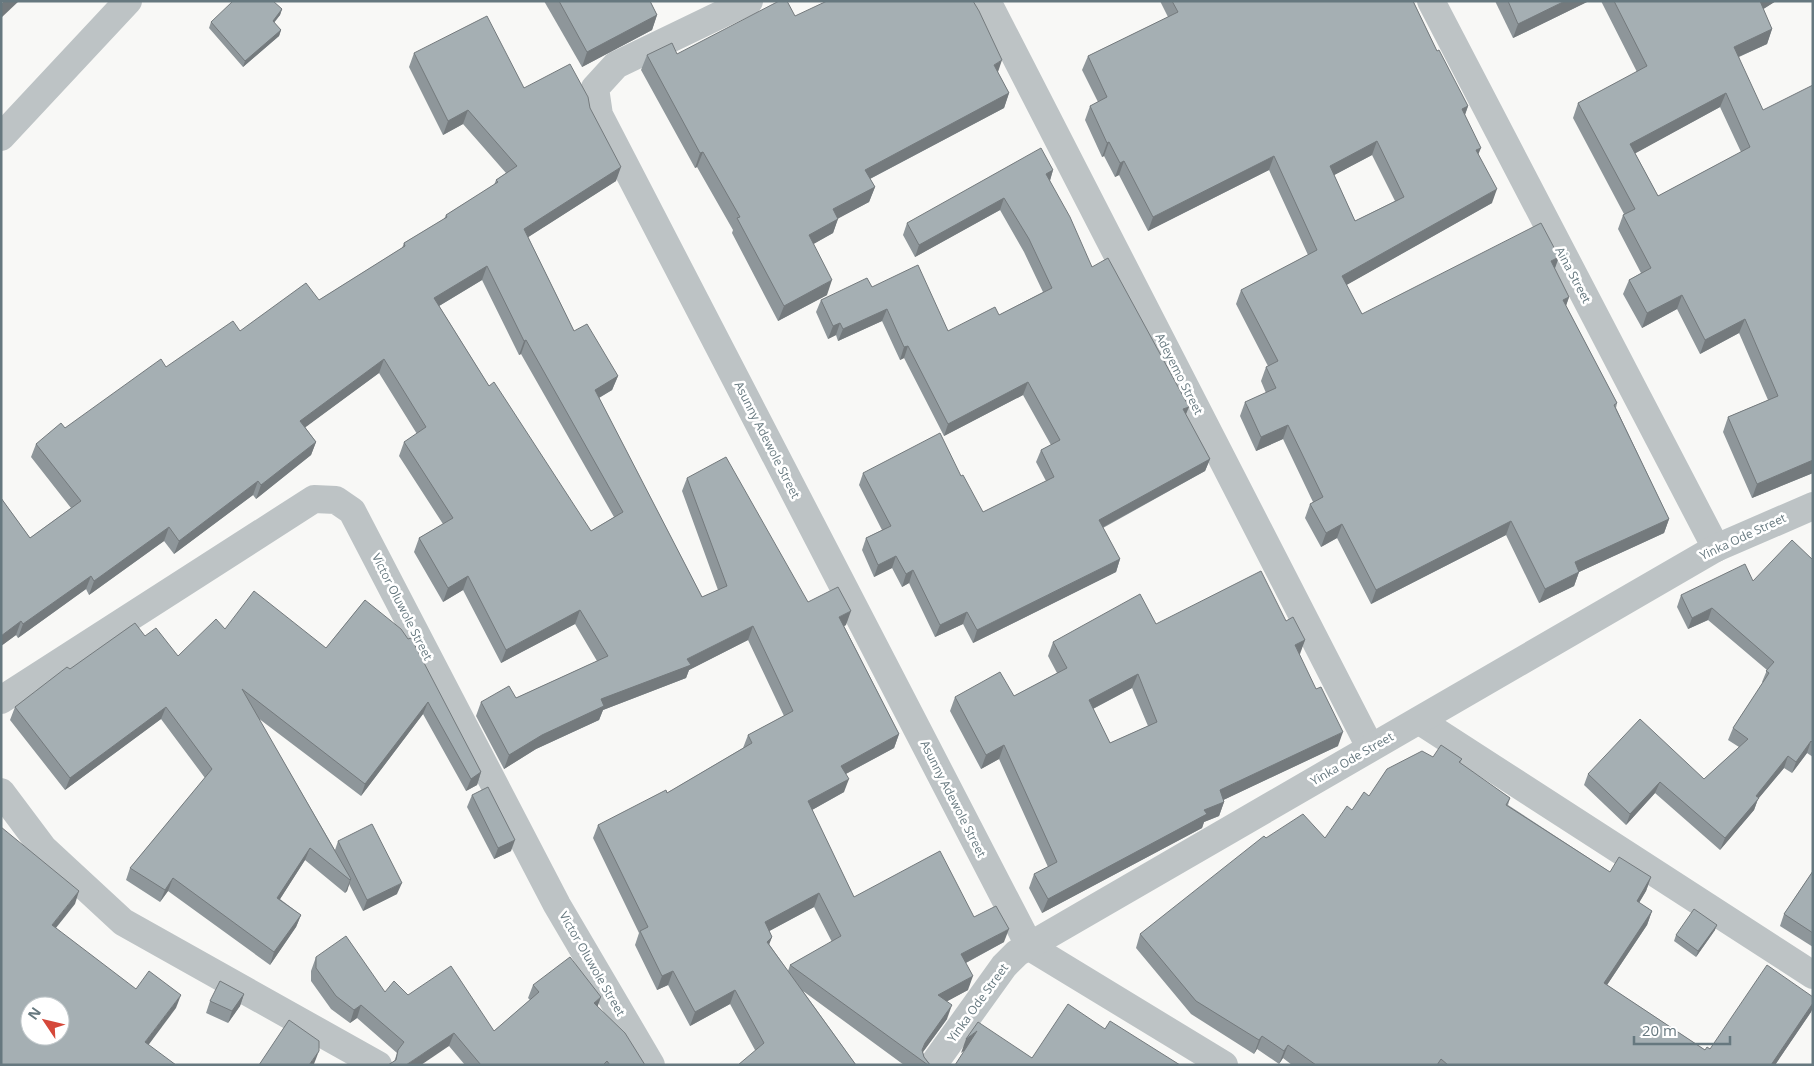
<svg xmlns="http://www.w3.org/2000/svg" width="1814" height="1066" font-family="'Open Sans',sans-serif">
  <style>
    .lines { fill: none; stroke-linecap: round; stroke-linejoin: round }
    .minor { stroke: #bdc3c5; stroke-width: 28 }
    .wall { fill: #8e969a; fill-rule: evenodd }
    .shaded-wall { fill: #747a7d }
    .building { fill: #a5afb3; stroke: #747a7d; fill-rule: evenodd }
    .labels { text-anchor: middle; stroke-width: 5; stroke-linejoin: round; paint-order: stroke }
    .street-label { font-size: 12px; fill: #66787f; stroke: #fff }
  </style>
  <rect width="100%" height="100%" fill="#f8f8f6"/>
  <g class="lines">
    <g class="minor">
      <path d="M749,1L616,65L595,88L599,115L1030,947L1224,1065"/>
      <path d="M987,1L1370,747"/>
      <path d="M1431,1L1716,548"/>
      <path d="M1,137L128,1"/>
      <path d="M1,700L314,499L336,500L352,511L557,905L651,1065"/>
      <path d="M1420,721L1813,975"/>
      <path d="M1,792L43,848L123,922L378,1065"/>
      <path d="M933,1065L1004,966L1017,953L1716,548L1813,506"/>
    </g>
  </g>
  <g class="wall">
    <path d="M544,1H650L657,15L652,30L582,67Z"/>
    <path d="M1160,1H1413L1437,51L1468,106L1465,115L1478,154L1492,203L1346,285L1362,314L1555,269L1569,297L1566,306L1617,403L1616,408L1669,519L1664,533L1579,572L1574,586L1539,603L1506,535L1371,604L1337,538L1321,547L1305,518L1310,504L1313,502L1283,439L1256,451L1240,416L1245,402L1266,393L1261,381L1266,367L1268,366L1236,304L1241,290L1308,255L1269,170L1148,231L1119,175L1115,177L1104,156L1102,157L1085,120L1090,106L1098,102L1082,70L1088,56L1168,17ZM1372,155L1395,201L1355,221L1334,175Z"/>
    <path d="M1495,1H1589L1513,38Z"/>
    <path d="M1601,1H1776L1763,9L1772,29L1767,44L1739,57L1813,473L1752,498L1723,432L1728,417L1768,400L1739,333L1700,354L1677,309L1642,328L1623,294L1629,280L1641,273L1618,229L1623,215L1624,214L1573,118L1578,103L1637,72ZM1720,107L1741,152L1658,196L1635,153Z"/>
    <path d="M282,9L280,15L274,23L281,30L279,36L243,67L209,28L211,22Z"/>
    <path d="M795,16L998,73L1009,93L1004,108L870,179L875,187L869,202L838,218L833,233L813,244L827,295L778,321L732,233L733,230L697,167L695,168L641,70L647,55L677,54Z"/>
    <path d="M414,53L590,108L616,181L528,237L574,331L618,376L612,390L599,398L702,597L718,590L682,491L687,478L808,602L846,625L844,626L899,734L894,748L846,774L844,792L812,810L854,897L974,917L1004,942L966,963L968,990L947,1001V1019L923,1052L924,1057L931,1065H904L803,991L856,1065L755,1050L730,1004L690,1026L668,985L657,990L635,945L639,933L593,838L598,825L667,793L743,748L748,735L784,716L748,640L689,670L686,678L603,710L599,720L536,749L504,769L476,716L481,702L516,698L597,661L575,624L501,663L463,590L443,602L414,552L419,538L443,524L399,456L404,442L417,434L379,373L305,427L316,442L311,455L256,499L253,495L174,554L164,541L89,595L86,589L18,638L16,635L1,646V498L30,538L71,508L31,457L36,444L65,428L166,367L240,331L319,300L402,248L404,243L444,219L446,215L494,185L496,180L506,173L463,124L443,135L409,67ZM482,280L519,355L521,354L614,517L591,531L489,386L439,306ZM814,907L832,942L790,965L788,971L769,944L772,937L769,931Z"/>
    <path d="M1053,170L1050,181L1092,267L1186,415L1210,459L1205,471L1103,528L1120,559L1116,572L973,643L963,624L935,637L909,583L902,587L892,568L874,577L862,550L866,538L882,530L859,485L863,473L961,476L983,512L1046,481L1036,462L1041,450L1051,445L1023,395L944,436L904,358L900,360L882,321L838,341L836,335L828,339L816,312L821,300L872,287L948,331L999,315L1043,292L1024,252L1000,210L915,257L903,235L907,223Z"/>
    <path d="M1813,560V757L1807,753L1792,773L1784,768L1758,799L1754,810L1720,850L1655,793L1626,825L1584,785L1588,774L1704,779L1739,747L1728,740L1733,728L1763,683L1762,682L1767,670L1708,620L1688,629L1677,607L1681,595L1753,581Z"/>
    <path d="M365,600L481,772L477,785L466,791L423,714L361,796L258,718L335,850L338,841L397,894L363,911L349,884L347,891L345,893L305,860L280,899L301,915L296,927L270,965L168,891L160,902L126,880L130,868L205,778L161,719L65,790L10,720L15,707L70,669L145,636L178,656L225,629L326,648Z"/>
    <path d="M1286,621L1305,640L1299,654L1338,746L1223,800L1224,802L1219,816L1204,822L1202,828L1042,913L1029,888L1034,874L1048,867L999,759L981,769L950,711L955,697L1014,696L1057,673L1048,656L1053,642L1156,624ZM1132,688L1148,726L1110,743L1093,709Z"/>
    <path d="M1433,757L1462,759L1460,763L1510,798L1508,805L1610,872L1651,877L1646,891L1639,903L1652,911L1647,925L1607,985L1705,1050L1710,1049L1813,997V1007L1811,1012L1775,1065H1292L1283,1058L1279,1064L1257,1049L1254,1054L1191,1014L1136,948L1140,934L1266,838H1325L1352,810L1369,796Z"/>
    <path d="M472,795L511,851L494,859L467,807Z"/>
    <path d="M1813,871V947L1780,926L1784,914Z"/>
    <path d="M1715,930L1696,957L1674,941L1676,935Z"/>
    <path d="M316,957L385,992L408,995L494,1031L530,1000L528,998L533,985L597,1006L645,1065H465L449,1046L394,1062L397,1053L357,1018L350,1023L331,1009L311,981V971Z"/>
    <path d="M244,994L240,1006L228,1023L206,1013L210,1001Z"/>
  </g>
  <g class="shaded-wall">
    <path d="M4,1H19L1,18V4Z"/>
    <path d="M1565,1H1589L1513,38L1518,24Z"/>
    <path d="M1759,1H1776L1754,15Z"/>
    <path d="M282,9L280,15L270,27L273,21Z"/>
    <path d="M657,15L652,30L582,67L587,52Z"/>
    <path d="M1772,29L1767,44L1729,61L1734,47Z"/>
    <path d="M281,30L279,36L243,67L245,61Z"/>
    <path d="M1002,60L997,75L994,65Z"/>
    <path d="M1009,93L1004,108L860,184L865,170Z"/>
    <path d="M1726,93L1720,107L1625,159L1630,144Z"/>
    <path d="M1468,106L1463,120L1462,109Z"/>
    <path d="M468,110L463,124L443,135L448,121Z"/>
    <path d="M1377,141L1372,155L1325,180L1330,166Z"/>
    <path d="M1109,142L1104,156L1102,157L1107,143Z"/>
    <path d="M1481,148L1475,162L1476,150Z"/>
    <path d="M703,152L697,167L695,168L700,153Z"/>
    <path d="M1274,156L1269,170L1148,231L1153,217Z"/>
    <path d="M1124,161L1119,175L1115,177L1120,163Z"/>
    <path d="M621,167L616,181L519,243L524,229Z"/>
    <path d="M1053,170L1049,183L1046,174Z"/>
    <path d="M875,187L869,202L828,224L833,209Z"/>
    <path d="M1497,189L1492,203L1336,291L1342,276Z"/>
    <path d="M1004,198L1000,210L915,257L919,245Z"/>
    <path d="M838,219L833,233L803,250L809,235Z"/>
    <path d="M1559,257L1554,271L1551,261Z"/>
    <path d="M487,266L482,280L429,312L434,298Z"/>
    <path d="M832,280L827,295L778,321L784,306Z"/>
    <path d="M1682,295L1677,309L1642,328L1647,313Z"/>
    <path d="M1569,297L1564,311L1563,300Z"/>
    <path d="M887,309L882,321L838,341L843,329Z"/>
    <path d="M1745,319L1739,333L1700,354L1705,340Z"/>
    <path d="M840,323L836,335L828,339L833,326Z"/>
    <path d="M526,340L521,354L519,355L524,341Z"/>
    <path d="M908,346L904,358L900,360L904,347Z"/>
    <path d="M384,359L379,373L295,435L300,421Z"/>
    <path d="M618,376L612,390L590,403L595,390Z"/>
    <path d="M1028,382L1023,395L944,436L948,424Z"/>
    <path d="M1189,407L1184,419L1183,409Z"/>
    <path d="M1288,425L1283,439L1256,451L1261,437Z"/>
    <path d="M316,442L311,455L256,499L261,485Z"/>
    <path d="M1210,459L1205,471L1094,532L1099,520Z"/>
    <path d="M1813,460V473L1752,498L1757,484Z"/>
    <path d="M258,481L253,495L174,554L179,541Z"/>
    <path d="M1669,519L1664,533L1579,572L1574,586L1539,603L1545,589L1575,562Z"/>
    <path d="M1511,521L1506,535L1371,604L1376,590Z"/>
    <path d="M1342,524L1337,538L1321,547L1326,533Z"/>
    <path d="M169,527L164,541L89,595L94,581Z"/>
    <path d="M896,556L892,568L874,577L878,565Z"/>
    <path d="M1120,559L1116,572L973,643L977,630Z"/>
    <path d="M913,570L909,583L902,587L906,574Z"/>
    <path d="M91,576L86,589L18,638L23,624Z"/>
    <path d="M468,576L463,590L443,602L448,588Z"/>
    <path d="M1712,608L1708,620L1688,629L1692,618Z"/>
    <path d="M580,610L575,624L501,663L506,650Z"/>
    <path d="M851,611L846,625L834,631L839,617Z"/>
    <path d="M967,612L963,624L935,637L940,625Z"/>
    <path d="M21,621L16,635L1,646V636Z"/>
    <path d="M753,626L748,640L689,670L686,678L603,710L599,720L536,749L504,769L509,755L601,699L687,659Z"/>
    <path d="M1305,640L1300,654L1290,659L1295,645Z"/>
    <path d="M1138,674L1132,688L1083,714L1089,700Z"/>
    <path d="M428,702L423,714L361,796L365,784Z"/>
    <path d="M166,707L161,719L65,790L70,778Z"/>
    <path d="M1343,732L1338,746L1215,804L1220,790Z"/>
    <path d="M899,734L894,748L836,779L841,766Z"/>
    <path d="M1811,741L1807,753L1792,773L1796,762Z"/>
    <path d="M1004,745L999,759L981,769L986,755Z"/>
    <path d="M1788,756L1784,768L1758,799L1754,810L1720,850L1725,838L1756,796Z"/>
    <path d="M481,772L477,785L466,791L471,779Z"/>
    <path d="M849,779L844,792L803,815L808,801Z"/>
    <path d="M1660,782L1655,793L1626,825L1630,814Z"/>
    <path d="M1224,802L1219,816L1204,822L1202,828L1042,913L1048,899L1204,810Z"/>
    <path d="M515,840L511,851L494,859L498,848Z"/>
    <path d="M310,848L305,860L273,910L277,898Z"/>
    <path d="M1651,877L1646,891L1632,914L1637,901Z"/>
    <path d="M173,878L168,891L160,902L165,890Z"/>
    <path d="M351,879L347,891L345,893L350,880Z"/>
    <path d="M402,883L397,894L363,911L367,900Z"/>
    <path d="M79,891L75,904L48,938L52,925Z"/>
    <path d="M819,893L814,907L760,936L765,922Z"/>
    <path d="M1652,911L1647,925L1599,997L1604,983Z"/>
    <path d="M301,915L296,927L270,965L274,952Z"/>
    <path d="M1717,925L1715,930L1696,957L1698,951Z"/>
    <path d="M1009,929L1004,942L956,968L961,954Z"/>
    <path d="M772,937L767,950V942Z"/>
    <path d="M673,971L668,985L657,990L662,976Z"/>
    <path d="M973,976L968,990L933,1009L938,995Z"/>
    <path d="M735,990L730,1004L690,1026L695,1012Z"/>
    <path d="M244,994L240,1006L228,1023L232,1011Z"/>
    <path d="M181,995L176,1008L141,1055L145,1042Z"/>
    <path d="M601,997L596,1011L594,1003Z"/>
    <path d="M1813,1003V1007L1811,1012L1775,1065H1771Z"/>
    <path d="M361,1005L357,1018L350,1023L354,1010Z"/>
    <path d="M952,1005L947,1019L920,1056L925,1043Z"/>
    <path d="M977,1031L972,1045L961,1053L966,1039Z"/>
    <path d="M454,1033L449,1046L421,1065H406Z"/>
    <path d="M1262,1036L1257,1049L1254,1054L1259,1040Z"/>
    <path d="M1288,1045L1283,1058L1279,1064L1284,1051Z"/>
    <path d="M319,1051L314,1064L313,1065H309Z"/>
  </g>
  <g class="building">
    <path d="M233,1H273L282,9L273,21L281,30L245,61L211,22Z"/>
    <path d="M559,1H650L657,15L587,52Z"/>
    <path d="M779,1H787L795,16L827,1H973L979,11L1002,60L994,65L1009,93L865,170L875,187L833,209L838,219L809,235L832,280L784,306L737,218L740,217L703,152L700,153L647,55L672,43L677,54Z"/>
    <path d="M1172,1H1413L1437,51L1439,50L1468,106L1462,109L1481,148L1476,150L1497,189L1342,276L1362,314L1541,223L1559,257L1551,261L1569,297L1563,300L1617,403L1614,405L1669,519L1575,562L1579,572L1545,589L1511,521L1376,590L1342,524L1326,533L1310,504L1323,497L1288,425L1261,437L1245,402L1276,388L1266,367L1278,361L1241,290L1317,250L1274,156L1153,217L1124,161L1120,163L1109,142L1107,143L1090,106L1107,97L1088,56L1178,12ZM1377,141L1404,197L1355,221L1330,166Z"/>
    <path d="M1508,1H1565L1518,24Z"/>
    <path d="M1614,1H1760L1772,29L1734,47L1763,110L1813,85V460L1757,484L1728,417L1778,396L1745,319L1705,340L1682,295L1647,313L1629,280L1651,268L1623,215L1635,209L1578,103L1647,66ZM1726,93L1750,147L1658,196L1630,144Z"/>
    <path d="M487,16L524,88L570,64L588,97L590,108L621,167L524,229L574,331L587,324L618,376L595,390L702,597L727,586L687,478L726,457L808,602L838,587L851,611L839,617L899,734L841,766L849,779L808,801L854,897L940,851L974,917L996,906L1009,929L961,954L973,976L938,995L952,1005L925,1043L922,1050L924,1057L930,1065H928L790,965L841,936L819,893L765,922L772,937L767,942L856,1065H738L764,1043L735,990L695,1012L673,971L662,976L640,931L648,927L598,825L666,790L667,793L752,743L748,735L793,711L753,626L687,659L691,665L601,699L604,706L542,735L509,755L481,702L509,686L516,698L608,656L580,610L506,650L468,576L448,588L419,538L453,518L404,442L426,427L384,359L300,421L316,442L261,485L258,481L179,541L169,527L94,581L91,576L23,624L21,621L1,636V498L30,538L81,501L36,444L61,423L65,428L161,359L166,367L233,321L240,331L306,283L319,300L405,246L404,243L447,217L446,215L498,182L496,180L517,166L468,110L448,121L414,53ZM487,266L524,341L526,340L623,512L591,531L494,382L489,386L434,298Z"/>
    <path d="M1041,148L1053,170L1046,174L1070,217L1092,267L1108,258L1189,407L1183,409L1210,459L1099,520L1120,559L977,630L967,612L940,625L913,570L906,574L896,556L878,565L866,538L891,526L863,473L940,433L961,476L963,475L983,512L1054,477L1041,450L1060,440L1028,382L948,424L908,346L904,347L887,309L843,329L840,323L833,326L821,300L867,278L872,287L918,265L948,331L995,307L999,315L1052,288L1029,239L1004,198L919,245L907,223Z"/>
    <path d="M1792,540L1813,560V743L1811,741L1796,762L1788,756L1756,796L1759,798L1725,838L1660,782L1630,814L1588,774L1640,719L1704,779L1748,739L1733,728L1769,673L1766,671L1774,662L1712,608L1692,618L1681,595L1745,564L1753,581Z"/>
    <path d="M1261,571L1286,621L1293,617L1305,640L1295,645L1316,689L1321,687L1343,732L1220,790L1224,802L1204,810L1207,814L1048,899L1034,874L1057,862L1004,745L986,755L955,697L1000,672L1014,696L1067,668L1053,642L1140,594L1156,624ZM1138,674L1157,722L1110,743L1089,700Z"/>
    <path d="M254,591L326,648L365,600L401,629L408,639L411,638L481,772L471,779L428,702L365,784L242,689L351,879L350,880L310,848L277,898L301,915L274,952L173,878L165,890L130,868L212,769L166,707L70,778L15,707L67,667L70,669L135,623L145,636L156,628L178,656L216,619L225,629Z"/>
    <path d="M1441,745L1462,759L1459,762L1510,798L1506,805L1610,872L1619,857L1651,877L1637,901L1652,911L1604,983L1705,1050L1707,1047L1710,1049L1767,965L1813,997V1003L1771,1065H1448L1441,1059L1437,1065H1316L1288,1045L1284,1051L1262,1036L1259,1040L1196,1001L1140,934L1264,836L1266,838L1303,814L1325,838L1347,806L1352,810L1364,792L1369,796L1387,769L1422,751L1433,757Z"/>
    <path d="M488,787L515,840L498,848L472,795Z"/>
    <path d="M372,824L402,883L367,900L338,841Z"/>
    <path d="M1,827L79,891L52,925L136,989L149,971L181,995L145,1042L176,1065H1ZM30,1006H60V1036H30Z"/>
    <path d="M1813,871V933L1784,914Z"/>
    <path d="M1694,909L1717,925L1698,951L1676,935Z"/>
    <path d="M346,936L385,992L394,981L408,995L451,966L494,1031L539,992L533,985L570,957L601,997L594,1003L625,1033L645,1065H610L607,1061L603,1065H481L454,1033L406,1065H388L396,1060L398,1050L404,1042L361,1005L354,1010L336,996L316,968V957Z"/>
    <path d="M220,981L244,994L232,1011L210,1001Z"/>
    <path d="M1068,1004L1105,1029L1110,1021L1180,1065H955L977,1031L966,1039L978,1022L1032,1058Z"/>
    <path d="M289,1020L319,1041V1051L309,1065H259Z"/>
  </g>
  <g class="labels">
    <g class="street-label">
      <text transform="translate(1573 275) rotate(62)" y="4">Aina Street</text>
      <text transform="translate(1179 374) rotate(63)" y="4">Adeyemo Street</text>
      <text transform="translate(767 440) rotate(63)" y="4">Asunny Adewole Street</text>
      <text transform="translate(1743 537) rotate(-25)" y="4">Yinka Ode Street</text>
      <text transform="translate(402 607) rotate(63)" y="4">Victor Oluwole Street</text>
      <text transform="translate(1352 759) rotate(-30)" y="4">Yinka Ode Street</text>
      <text transform="translate(953 799) rotate(63)" y="4">Asunny Adewole Street</text>
      <text transform="translate(592 964) rotate(60)" y="4">Victor Oluwole Street</text>
      <text transform="translate(978 1003) rotate(-54)" y="4">Yinka Ode Street</text>
    </g>
  </g>
  <rect width="1814" height="1066" fill="none" stroke="#66787f" stroke-width="5"/>
  <g transform="translate(45 1021) rotate(305)"><circle r="24" fill="#ffffff" stroke="#c2c9cc"/>
  <path d="M0-4L9 19L0 12L-9 19Z" fill="#d5483a"/>
  <text y="-8" font-size="14" font-weight="bold" text-anchor="middle" fill="#66787f">N</text>
  </g>
  <path d="M1634 1036v8h96v-8" fill="none" stroke="#66787f" stroke-width="2.5"/>
  <text x="1642" y="1036" font-size="15" fill="#66787f" stroke="#ffffff" stroke-width="4" paint-order="stroke">20 m</text>
</svg>
